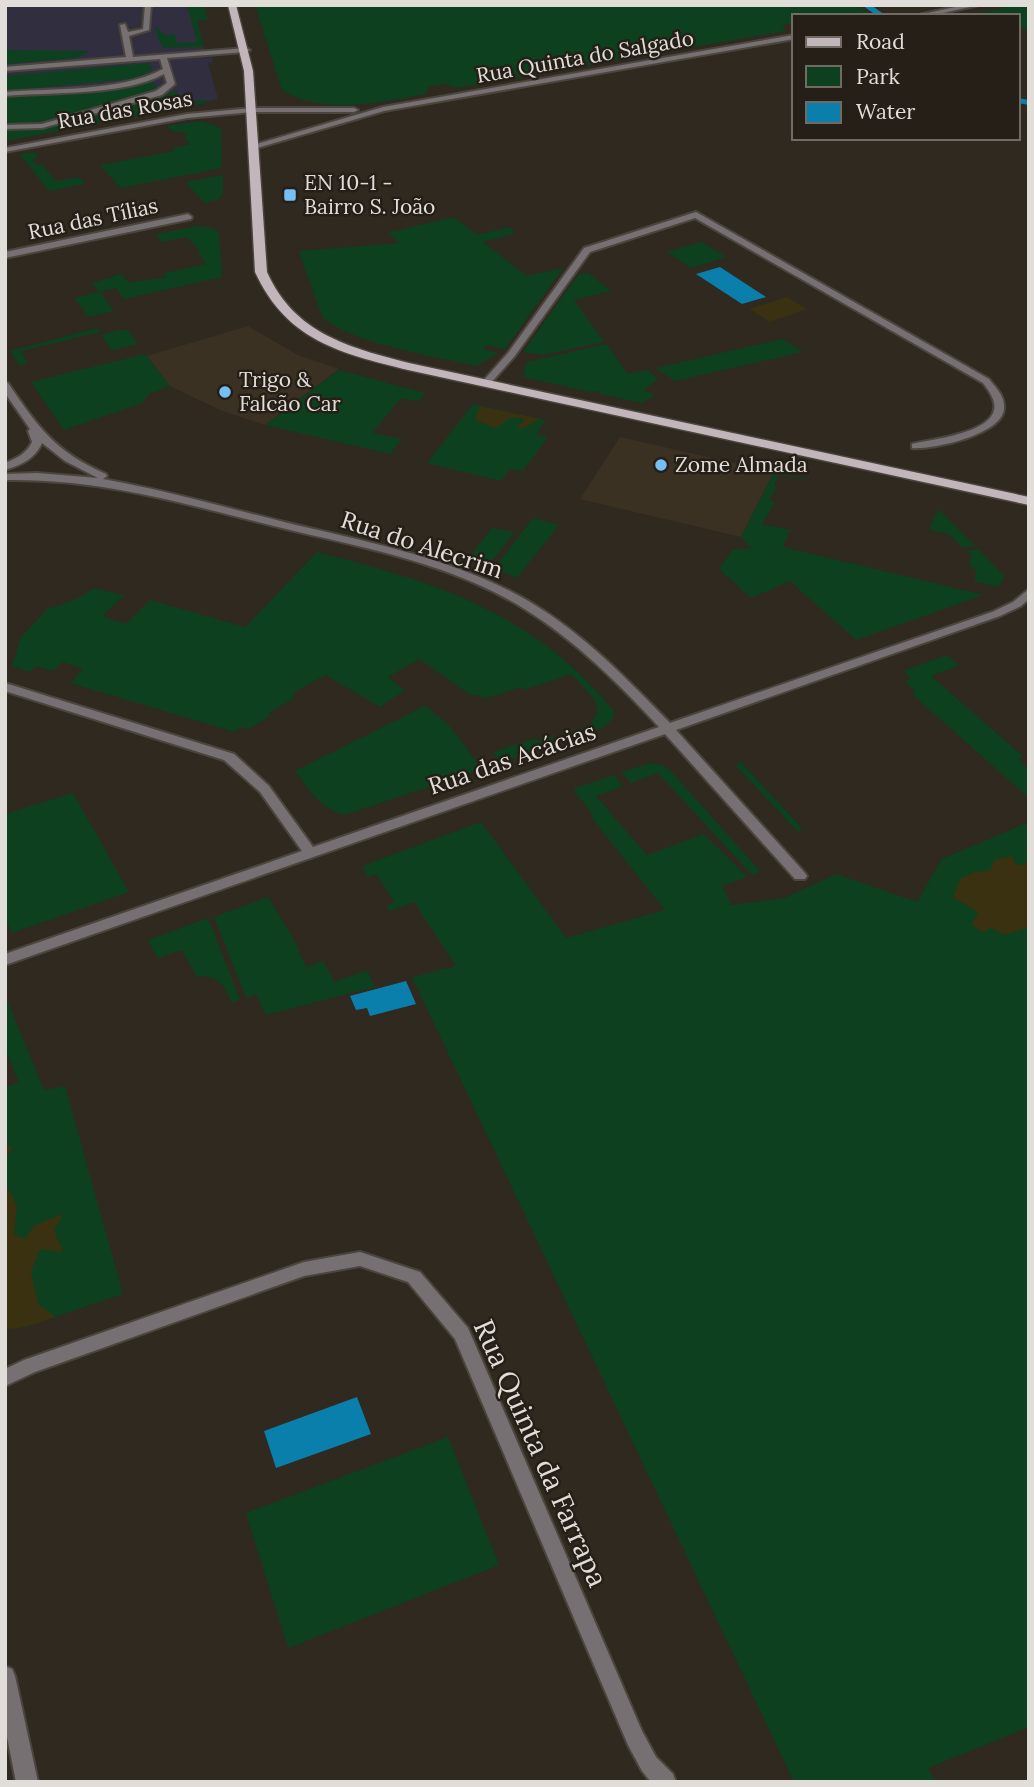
<svg xmlns="http://www.w3.org/2000/svg" width="1034" height="1787" font-family="Lora,serif">
  <style>
    .built { fill: #3a3123 }
    .industrial { fill: #312f3f }
    .green { fill: #0d401f }
    .sand { fill: #393110 }
    .water { fill: #0b7fab }
    .lines { fill: none; stroke-linecap: round; stroke-linejoin: round }
    .stream { fill: #0b7fab; fill-rule: evenodd }
    .lane-casing { stroke: #4b463d; stroke-width: 4 }
    .street-casing { stroke: #4b463d; stroke-width: 4 }
    .primary-casing { stroke: #4b463d; stroke-width: 3 }
    .lane { fill: #767072; fill-rule: evenodd }
    .street { fill: #767072; fill-rule: evenodd }
    .primary { fill: #c2b6bb; fill-rule: evenodd }
    .poi-dot { fill: #74c0f6; stroke: #251f17; stroke-width: 2.5 }
    .labels { text-anchor: middle; stroke-width: 5; stroke-linejoin: round; paint-order: stroke }
    .far-street-label { font-size: 21px; fill: #e1ddd8; stroke: #251f17 }
    .far-poi-label { font-size: 21px; fill: #e1ddd8; stroke: #251f17; text-anchor: start }
    .street-label { font-size: 24px; fill: #e1ddd8; stroke: #251f17 }
    .near-street-label { font-size: 28px; fill: #e1ddd8; stroke: #251f17 }
  </style>
  <rect width="100%" height="100%" fill="#2f2920"/>
  <g class="built">
    <path d="M248,326L298,355L339,369L265,425L220,410L170,386L147,356Z"/>
    <path d="M620,437L774,472L741,537L580,499Z"/>
  </g>
  <path class="industrial" d="M5,5H204L208,19L197,21L207,58L212,57L213,62L208,63L218,99L5,141Z"/>
  <g class="green">
    <path d="M187,5H204L208,19L197,21L204,47L164,48L160,43L155,26L167,36L174,33L177,43L197,42Z"/>
    <path d="M255,5H856L873,15L794,16V23L783,25L785,31L457,88L444,84L428,87L426,94C381,102 323,116 282,90Z"/>
    <path d="M1017,5H1029V31L1018,27V16H986L978,13Z"/>
    <path d="M5,50L89,51L77,58L5,64Z"/>
    <path d="M150,63L152,69L139,78L5,91V76Z"/>
    <path d="M148,82L156,84V87L146,93L36,123H5V97Z"/>
    <path d="M176,90L181,102L206,100L207,103L5,141V130L48,128L163,96Z"/>
    <path d="M201,121L221,128L222,168L121,188L100,165L175,151L173,148L190,144L184,138L188,133L172,131L167,126Z"/>
    <path d="M33,152L40,157L32,159L37,165L42,164L56,181L79,177L85,184L49,191L20,155Z"/>
    <path d="M223,175V194L219,199L205,203L185,182Z"/>
    <path d="M453,217L477,235L509,227L516,233L483,242L527,276L563,268L505,349L486,345L483,349L499,353L476,366C436,357 350,343 322,317L299,251L400,243L388,233Z"/>
    <path d="M197,226L213,228L219,233L222,277L124,299L116,288L100,292L114,311L89,317L74,298L99,292L92,283L121,274L129,283L167,277L164,273L206,264L198,254L201,253L187,237L162,242L156,234Z"/>
    <path d="M701,242L727,257L691,268L667,252Z"/>
    <path d="M588,273L611,291L574,300L604,342L542,355L523,352L578,275Z"/>
    <path d="M97,328L101,332L21,351L28,363L19,365L10,351Z"/>
    <path d="M118,330H128L138,344L112,350L101,335Z"/>
    <path d="M783,339L803,352L675,381L655,368Z"/>
    <path d="M606,344L628,374L648,370L658,379L644,390L655,395L642,403L600,394V391L590,392L523,377L527,362Z"/>
    <path d="M145,354L170,386L149,394L142,403L64,430L31,382Z"/>
    <path d="M339,370L425,393L420,401L401,398L372,433L402,439L390,454L265,425Z"/>
    <path d="M473,404L546,420L536,434L548,437L523,471L510,469L501,481L427,463Z"/>
    <path d="M774,472L820,482L779,475L773,486L777,487L769,500L775,502L762,524L790,530L783,547L984,595L856,640L790,581L751,598L719,569L732,550L752,548L741,537Z"/>
    <path d="M938,509L975,546L963,548L949,534L929,530Z"/>
    <path d="M533,518L559,525L517,578L494,568Z"/>
    <path d="M492,528L515,532L488,566L468,558Z"/>
    <path d="M978,549L1005,577L998,587L977,582L974,579L977,572L969,564L971,554L967,551Z"/>
    <path d="M317,552C438,583 531,611 614,711L612,720L602,728L566,740L563,735L590,725L598,711L595,700L571,674L525,690L522,687L484,699L477,694L472,696L419,659L388,677L405,690L380,707L326,675L294,692L296,694L292,696L294,698L269,713L271,715L249,729L241,727L235,732L70,683L83,669L63,662L53,671L36,666L30,672L12,666L21,637L47,609L79,598L93,588L124,595L102,616L126,624L150,600L245,627Z"/>
    <path d="M947,655L959,665L931,676L1024,757L1018,759L1029,769V798L912,694L915,691L905,682L911,678L903,671Z"/>
    <path d="M425,706L448,724L482,769L345,815C320,809 310,790 295,771Z"/>
    <path d="M551,736L557,744L501,762L493,752L536,738L538,741Z"/>
    <path d="M741,762L801,827V830L798,832L735,765Z"/>
    <path d="M651,763L664,766L671,771L760,871L752,875L658,773L631,783L621,772Z"/>
    <path d="M614,775L623,786L596,796L647,855L704,834L747,877L722,886L731,905L784,898L837,874L917,902L942,859L1029,822V1727L928,1768L936,1782H794L412,977L456,966L414,902L390,911L386,906L395,902L376,874L368,877L362,866L481,822L566,938L665,910L591,817L593,815L573,789Z"/>
    <path d="M73,793L129,892L12,933L5,917V814Z"/>
    <path d="M268,897L300,950L298,952L307,967L323,961L335,982L367,970L375,987L266,1015L256,994L246,998L214,917Z"/>
    <path d="M208,918L240,1000L232,1003C224,985 218,974 197,977L182,950L157,958L148,940Z"/>
    <path d="M5,995L44,1090L65,1086L123,1294L26,1327L5,1329V1087L19,1082L5,1048Z"/>
    <path d="M448,1437L499,1565L288,1648L246,1513Z"/>
  </g>
  <g class="sand">
    <path d="M787,297L807,309L770,322L749,309Z"/>
    <path d="M480,406L540,419L524,428H516L524,421L522,418H510L496,428L475,420Z"/>
    <path d="M1013,856L1015,864L1022,865L1029,859V927L1005,935L991,928L981,932L972,924L978,912L953,897L960,879L975,872L990,871L994,860Z"/>
    <path d="M5,1144L12,1147L5,1161L6,1185L17,1206L14,1234L24,1239L35,1225L63,1214L54,1230L63,1252L40,1249L31,1272L38,1304L55,1317C38,1323 23,1329 5,1329Z"/>
  </g>
  <g class="water">
    <path d="M720,267L766,297L742,304L696,274Z"/>
    <path d="M406,981L416,1004L370,1016L367,1008L356,1010L350,996Z"/>
    <path d="M357,1397L371,1434L276,1468L264,1431Z"/>
  </g>
  <g class="lines">
    <g class="stream">
      <path d="M862,5H871L885,15L877,16Z"/>
      <path d="M1018,98L1029,100V105L1018,103Z"/>
    </g>
    <g class="lane-casing">
      <g id="lane">
        <path d="M145,5H151L149,30L129,36L133,57L246,48L250,50L246,52L167,58L175,84L162,95L42,128L5,129V125L42,124L156,91L167,83L164,74C125,96 50,92 5,96V92C53,88 120,92 163,69L160,59L5,71V67L126,57L120,25L125,24L128,32L143,29Z"/>
        <path d="M696,212L989,379C996,388 1005,396 1004,408C1004,434 933,450 912,448V444C933,439 1009,432 992,397C990,392 986,387 983,383L695,218L590,252L514,357L489,385H483V381L508,353L584,248Z"/>
      </g>
    </g>
    <g class="street-casing">
      <g id="street">
        <path d="M964,5H979L929,16H914Z"/>
        <path d="M794,35V39L384,111L257,148L250,146L383,107Z"/>
        <path d="M252,108H354L358,110L354,112H252L187,118L5,152V148L187,114Z"/>
        <path d="M188,214L192,217L191,219L5,258V252Z"/>
        <path d="M5,382L8,383C39,428 54,451 106,474L107,476L103,479C164,490 224,507 284,522C367,542 455,558 530,602C584,634 627,679 670,723L992,612L1013,602L1029,589V599L1021,606L1000,616L676,730L805,873L807,876L805,879H795L665,734L5,965V954L302,851L260,792L224,760L5,691V683L234,754L269,786L313,847L659,727C618,683 575,640 523,608C450,563 364,548 282,528C188,505 103,478 5,480V474L37,473L98,478L65,461L42,443C35,459 21,465 5,470V463C17,458 26,454 32,442L28,431L30,429L5,393Z"/>
        <path d="M360,1252L420,1272L468,1328L642,1731L656,1757L673,1774L676,1782H651L642,1771L628,1745L455,1339L408,1282L360,1266L304,1276L35,1372L5,1386V1369L24,1360L304,1262Z"/>
        <path d="M5,1666L12,1669L15,1676L38,1782H16L5,1727Z"/>
      </g>
    </g>
    <g class="primary-casing">
      <path id="primary" d="M228,5H236L253,71L267,272C295,334 348,347 409,363L1029,497V505L408,370C340,353 287,341 255,272L244,71Z"/>
    </g>
    <use href="#lane" class="lane"/>
    <use href="#street" class="street"/>
    <use href="#primary" class="primary"/>
  </g>
  <g class="poi-dot">
    <rect x="283" y="188" width="14" height="14" rx="3.5"/>
    <circle cx="225" cy="392" r="7"/>
    <circle cx="661" cy="465" r="7"/>
  </g>
  <g class="labels">
    <g class="far-street-label">
      <text transform="translate(585 57) rotate(-10)" y="7">Rua Quinta do Salgado</text>
      <text transform="translate(125 110) rotate(-10)" y="7">Rua das Rosas</text>
      <text transform="translate(93 219) rotate(-12)" y="7">Rua das Tílias</text>
    </g>
    <g class="far-poi-label">
      <text x="304" y="190">EN 10-1 -<tspan x="304" dy="24">Bairro S. João</tspan></text>
      <text x="239" y="387">Trigo &amp;<tspan x="239" dy="24">Falcão Car</tspan></text>
      <text x="675" y="472">Zome Almada</text>
    </g>
    <g class="street-label">
      <text transform="translate(422 545) rotate(18)" y="8">Rua do Alecrim</text>
      <text transform="translate(512 759) rotate(-19)" y="8">Rua das Acácias</text>
    </g>
    <g class="near-street-label">
      <text transform="translate(541 1453) rotate(66)" y="10">Rua Quinta da Farrapa</text>
    </g>
  </g>
  <rect width="1034" height="1787" fill="none" stroke="#e1ddd8" stroke-width="14"/>
  <rect x="792" y="14" width="228" height="126" fill="#251f17" stroke="#706b64" stroke-width="2"/>
  <rect x="806" y="37" width="35" height="10" fill="#c2b6bb" stroke="#706b64" stroke-width="2"/>
  <text x="856" y="49" font-size="21" fill="#e1ddd8">Road</text>
  <rect x="806" y="66" width="35" height="21" fill="#0d401f" stroke="#706b64" stroke-width="2"/>
  <text x="856" y="84" font-size="21" fill="#e1ddd8">Park</text>
  <rect x="806" y="102" width="35" height="21" fill="#0b7fab" stroke="#706b64" stroke-width="2"/>
  <text x="856" y="119" font-size="21" fill="#e1ddd8">Water</text>
</svg>
